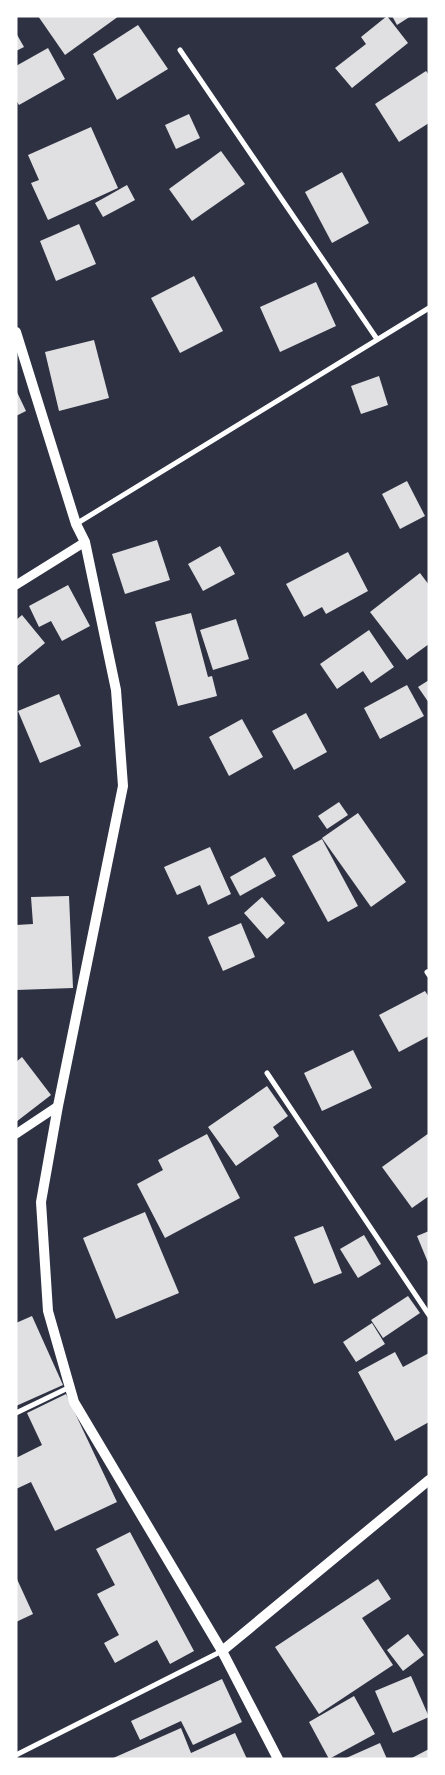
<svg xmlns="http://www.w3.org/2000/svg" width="445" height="1775" font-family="Barlow,sans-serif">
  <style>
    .building { fill: #e0e0e3 }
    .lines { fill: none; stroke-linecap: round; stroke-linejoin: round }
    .minor { stroke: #fff; stroke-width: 5 }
    .tertiary { stroke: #fff; stroke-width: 9 }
    .secondary { stroke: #fff; stroke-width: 10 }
  </style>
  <rect width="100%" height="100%" fill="#2d3142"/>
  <g class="building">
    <path d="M38,16H119L65,55Z"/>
    <path d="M387,16L408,43L352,88L335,68L366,44L361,37Z"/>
    <path d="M392,16H411L397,25Z"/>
    <path d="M138,25L168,69L117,100L93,54Z"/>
    <path d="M16,33L24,47L16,51Z"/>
    <path d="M48,48L65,79L19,105L16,100V66Z"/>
    <path d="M426,71L429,75V123L399,142L375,104Z"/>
    <path d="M189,114L200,138L176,149L165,125Z"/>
    <path d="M91,127L118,188L48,220L31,183L39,180L28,155Z"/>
    <path d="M221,151L245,184L192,221L169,189Z"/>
    <path d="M342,172L369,223L332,243L305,192Z"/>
    <path d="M127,185L135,200L103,217L95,203Z"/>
    <path d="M79,224L96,264L56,281L40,241Z"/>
    <path d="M194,276L223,331L180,353L151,298Z"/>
    <path d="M316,282L336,326L280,352L260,307Z"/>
    <path d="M94,340L109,398L59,411L45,352Z"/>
    <path d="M379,376L388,405L361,414L351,386Z"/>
    <path d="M16,390L26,411L16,416Z"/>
    <path d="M407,481L425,516L400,529L382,494Z"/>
    <path d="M157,540L170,580L125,594L112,554Z"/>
    <path d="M220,546L235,574L203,591L188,564Z"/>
    <path d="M348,552L368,591L326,614L322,607L304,617L286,584Z"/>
    <path d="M420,573L429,585V644L407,660L370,612Z"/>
    <path d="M68,585L90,626L62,641L51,621L39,627L29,606Z"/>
    <path d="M191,613L208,677L212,676L217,696L178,706L155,622Z"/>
    <path d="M22,615L45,643L16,667V620Z"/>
    <path d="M236,619L249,659L213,670L200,630Z"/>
    <path d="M369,630L394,667L371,683L363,671L337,689L320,664Z"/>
    <path d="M429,680V703L418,687Z"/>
    <path d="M407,685L424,716L380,739L364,708Z"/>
    <path d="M59,694L81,746L40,763L18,711Z"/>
    <path d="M306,713L327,752L294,770L272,731Z"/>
    <path d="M242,719L263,757L229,776L209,737Z"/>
    <path d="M339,802L348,815L327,829L318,816Z"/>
    <path d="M358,813L406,882L371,907L322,838Z"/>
    <path d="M322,839L358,906L328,922L292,856Z"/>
    <path d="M210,847L231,894L208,905L200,885L177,895L164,867Z"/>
    <path d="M265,857L276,876L240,896L230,877Z"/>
    <path d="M69,896L73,988L16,990V925L33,924L31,897Z"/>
    <path d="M262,897L285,923L267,939L244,913Z"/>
    <path d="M241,923L255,957L223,971L208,937Z"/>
    <path d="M425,991L429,997V1036L399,1052L379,1015Z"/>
    <path d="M353,1050L372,1088L322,1111L304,1073Z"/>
    <path d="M22,1057L51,1095L16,1122V1062Z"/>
    <path d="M267,1086L288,1116L273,1127L279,1136L236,1166L208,1127Z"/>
    <path d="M429,1133V1196L412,1208L382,1167Z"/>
    <path d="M207,1134L240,1198L165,1238L137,1184L163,1170L158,1160Z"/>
    <path d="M145,1212L179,1293L116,1319L83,1238Z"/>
    <path d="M323,1226L342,1273L314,1284L294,1237Z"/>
    <path d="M429,1231V1265L417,1236Z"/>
    <path d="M364,1235L381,1264L358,1278L340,1249Z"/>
    <path d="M408,1296L420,1313L383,1338L371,1320Z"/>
    <path d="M32,1316L63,1385L16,1406V1323Z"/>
    <path d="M372,1323L385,1344L356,1362L343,1342Z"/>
    <path d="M395,1352L403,1367L429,1353V1422L395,1441L358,1372Z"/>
    <path d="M66,1394L117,1502L55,1531L31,1482L16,1489V1458L42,1445L27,1413Z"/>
    <path d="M130,1532L194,1651L170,1664L157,1640L115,1663L104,1643L119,1635L97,1594L115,1585L96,1549Z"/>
    <path d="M16,1577L33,1614L16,1622Z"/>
    <path d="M378,1579L391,1599L362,1618L393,1665L319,1714L275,1647Z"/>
    <path d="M408,1634L424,1655L403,1671L387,1650Z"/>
    <path d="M411,1676L429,1717L393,1733L375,1691Z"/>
    <path d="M222,1679L242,1722L193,1745L181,1721L140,1740L131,1721Z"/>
    <path d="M354,1696L375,1734L329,1759L309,1722Z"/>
    <path d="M181,1728L191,1753L235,1733L247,1759H111Z"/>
    <path d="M380,1743L387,1759H344Z"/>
    <path d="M429,1749V1759H410Z"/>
  </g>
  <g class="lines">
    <g class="minor">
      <path d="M180,50L377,339"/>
      <path d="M76,524L429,308"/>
      <path d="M427,972L429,975"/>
      <path d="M267,1073L429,1315"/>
      <path d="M16,1413L70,1387"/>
      <path d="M16,1755L222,1651"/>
    </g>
    <g class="tertiary">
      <path d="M16,585L85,542"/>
      <path d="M16,1134L58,1106"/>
    </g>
    <g class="secondary">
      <path d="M16,332L76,524L85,542L116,690L123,786L58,1106L41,1202L48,1311L74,1402L222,1651L278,1759"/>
      <path d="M222,1651L429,1480"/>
    </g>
  </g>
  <rect width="445" height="1775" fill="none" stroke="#ffffff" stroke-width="35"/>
</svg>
